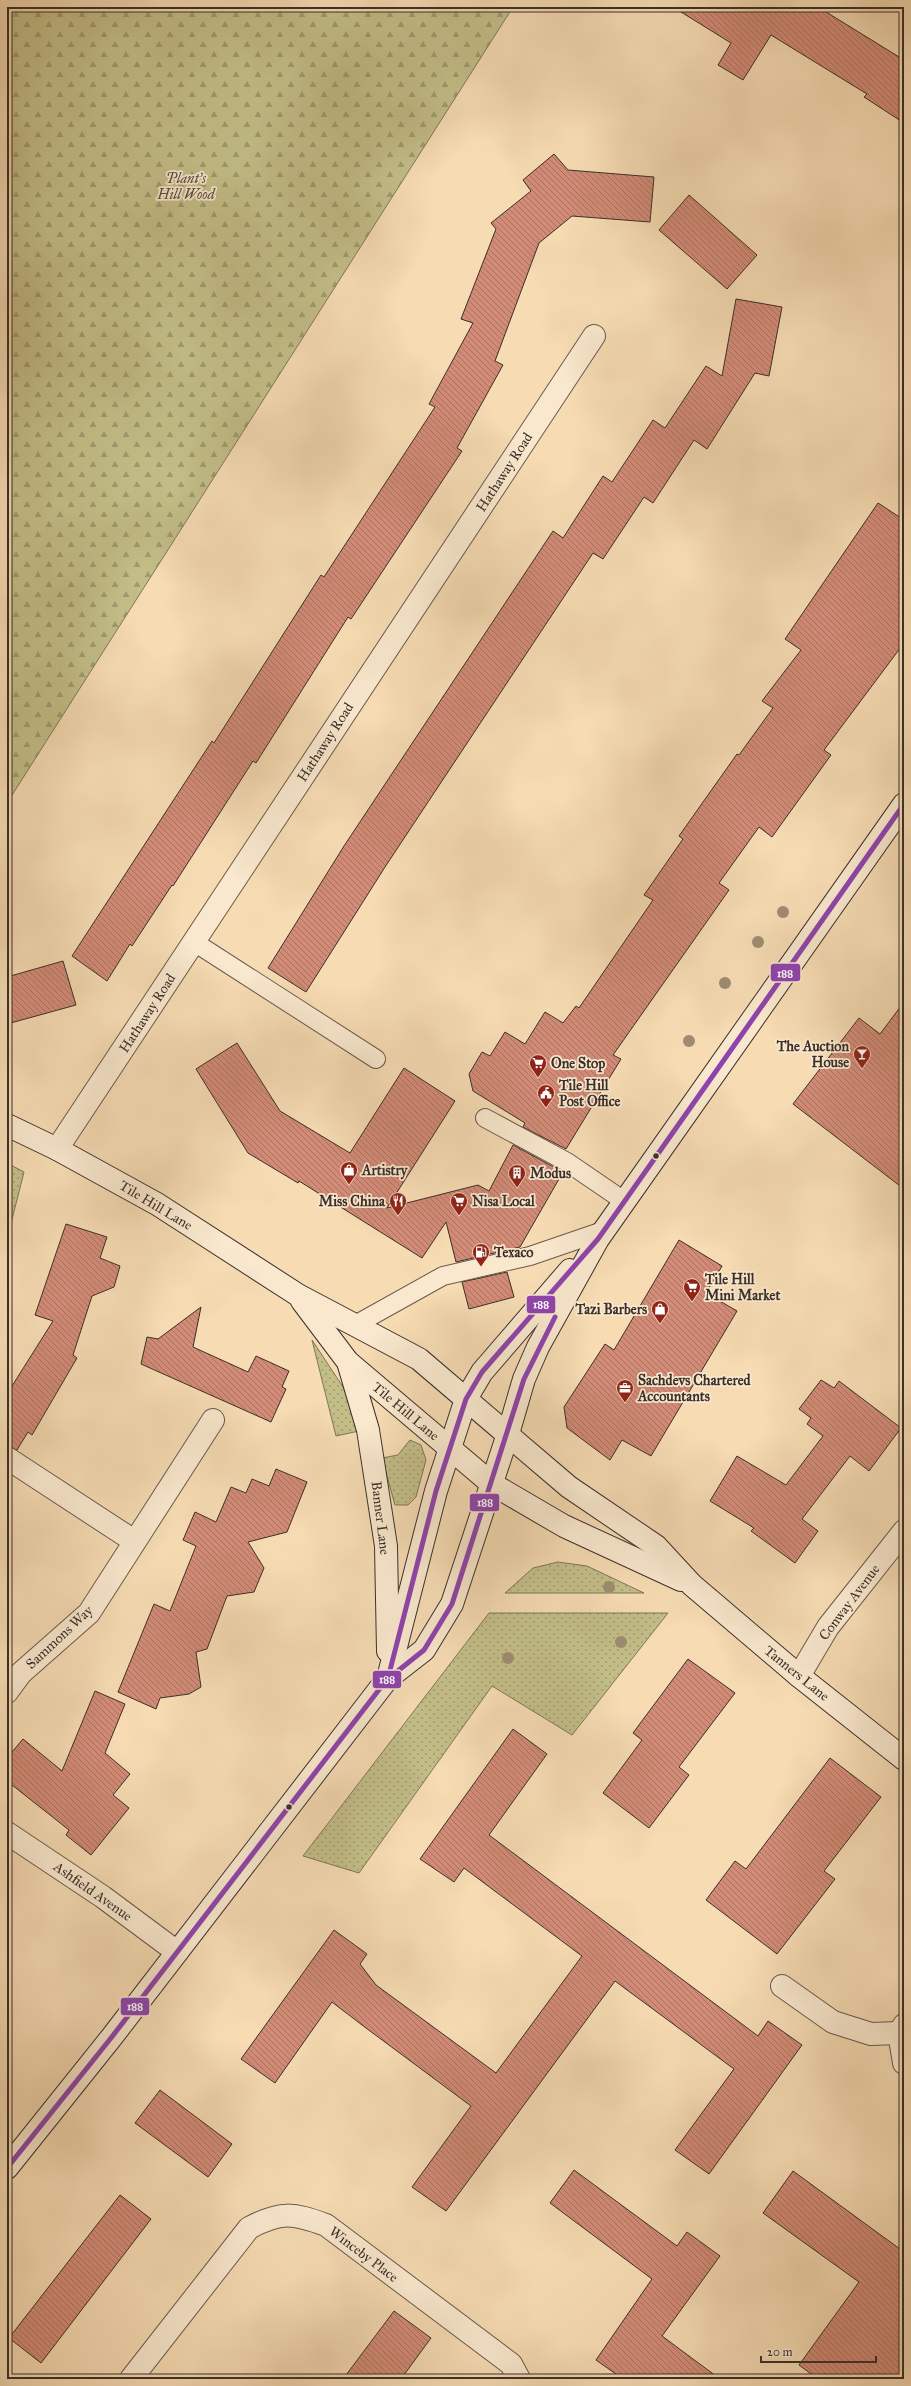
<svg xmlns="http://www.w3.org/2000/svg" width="911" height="2386" font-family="'IM FELL Great Primer',serif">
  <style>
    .grass { fill: url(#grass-dots); stroke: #7f7659 }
    .forest { fill: url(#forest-firs); stroke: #7f7659 }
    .building { fill: url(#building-back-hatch); stroke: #3b2f2a }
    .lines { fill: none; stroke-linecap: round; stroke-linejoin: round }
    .lane-casing { stroke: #6a5a4c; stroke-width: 20 }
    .street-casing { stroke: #6a5a4c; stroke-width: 24 }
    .secondary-casing { stroke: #3b2f2a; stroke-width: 24 }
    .lane { stroke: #f9e8ce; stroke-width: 18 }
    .street { stroke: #f9e8ce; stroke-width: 22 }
    .secondary { stroke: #f9e8ce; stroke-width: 22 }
    .bus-1-casing { stroke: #f9e8ce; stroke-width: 8 }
    .bus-1 { stroke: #8e44ad; stroke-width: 5 }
    .tree { fill: #9e8c72 }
    .bus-dot { fill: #3b2f2a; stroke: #f9e8ce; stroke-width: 1.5 }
    .labels { text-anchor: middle; stroke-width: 3.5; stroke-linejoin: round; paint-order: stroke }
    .park-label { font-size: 14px; font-style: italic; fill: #564c3d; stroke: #f9e8ce }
    .street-label { font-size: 14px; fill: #3b2f2a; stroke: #f9e8ce }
    .poi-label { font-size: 14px; font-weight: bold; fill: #3b2f2a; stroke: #f9e8ce; text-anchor: start }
    .line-badge { stroke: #f9e8ce; stroke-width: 1.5 }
    .badge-label { font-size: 11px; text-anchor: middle; font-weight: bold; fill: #fff }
  </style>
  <defs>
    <pattern id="grass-dots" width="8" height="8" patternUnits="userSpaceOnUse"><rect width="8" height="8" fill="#c3be88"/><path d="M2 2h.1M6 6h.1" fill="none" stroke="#a09b6f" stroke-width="1.8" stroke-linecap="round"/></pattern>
    <pattern id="forest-firs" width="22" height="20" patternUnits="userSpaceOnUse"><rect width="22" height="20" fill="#c3be88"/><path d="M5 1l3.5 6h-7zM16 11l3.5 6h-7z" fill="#a09b6f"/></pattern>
    <pattern id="building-back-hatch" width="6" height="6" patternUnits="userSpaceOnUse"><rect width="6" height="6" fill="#d28b77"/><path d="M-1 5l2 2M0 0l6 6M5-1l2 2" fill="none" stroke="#ac7262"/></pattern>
  </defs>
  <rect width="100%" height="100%" fill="#f6dbb3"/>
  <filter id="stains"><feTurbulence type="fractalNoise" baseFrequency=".005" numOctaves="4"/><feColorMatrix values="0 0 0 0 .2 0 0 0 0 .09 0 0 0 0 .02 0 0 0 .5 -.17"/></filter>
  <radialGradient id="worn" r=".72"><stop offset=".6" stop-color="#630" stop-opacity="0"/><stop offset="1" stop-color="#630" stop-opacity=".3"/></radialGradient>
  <g class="grass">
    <path d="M7,1163L24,1172L7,1239Z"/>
    <path d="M312,1340L351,1399L359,1431L336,1436Z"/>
    <path d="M410,1440L421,1445L426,1460L416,1497L408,1505H395L382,1458L398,1455Z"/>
    <path d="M558,1562L587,1566L644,1593H505L533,1568Z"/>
    <path d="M489,1613H668L572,1735L492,1686L359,1873L303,1856Z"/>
  </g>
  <path class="forest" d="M7,7H513L7,803Z"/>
  <g class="building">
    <path d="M673,7H818L904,60V123L864,97L867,94L771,35L743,80L718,65L731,43Z"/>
    <path d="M554,154L568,170L654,177L650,222L572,216L539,243L495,361L503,365L457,448L462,451L351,619L348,617L256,763L253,761L173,886L172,885L132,946L130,944L107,981L72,956L212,741L214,743L321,575L324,577L435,407L429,404L473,323L461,319L496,229L491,223L531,191L523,180Z"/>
    <path d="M689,195L757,255L727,289L659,230Z"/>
    <path d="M736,299L782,307L769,376L755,373L707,449L694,440L653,503L644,497L603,559L593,553L385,867L306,992L268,968L344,846L553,531L563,538L603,476L612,482L653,420L665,428L706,366L722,376Z"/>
    <path d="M878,503L904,520V643L824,750L831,755L772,837L759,827L719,883L729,890L613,1055L621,1059L566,1149L523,1127L525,1123L473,1091L469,1074L482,1052L490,1056L505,1032L525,1044L545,1012L563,1023L576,1006L579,1008L653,900L644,895L683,839L679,836L737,754L739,755L773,708L762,701L801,650L785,639Z"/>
    <path d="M63,961L76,1005L7,1024V977Z"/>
    <path d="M904,1002V1189L793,1104L859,1018L880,1034Z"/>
    <path d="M237,1043L280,1111L350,1153L404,1068L455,1101L387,1208L478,1185L489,1191L513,1145L563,1172L520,1247L456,1262L446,1222L422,1258L299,1181L298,1183L248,1153L196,1069Z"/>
    <path d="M66,1224L107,1237L100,1258L120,1266L114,1287L92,1296L73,1355L77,1358L32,1435L28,1432L17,1450L7,1446V1394L53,1321L35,1315Z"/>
    <path d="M679,1240L722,1266L706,1293L737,1311L651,1456L622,1440L610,1460L567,1428L564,1407L605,1344L614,1350Z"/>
    <path d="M507,1272L514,1297L469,1309L462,1282Z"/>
    <path d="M201,1307L193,1347L248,1372L256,1356L289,1371L282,1387L286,1389L271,1422L141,1364L147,1337L158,1339Z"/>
    <path d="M821,1380L834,1388L839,1381L901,1428L869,1471L850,1456L802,1519L818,1531L795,1563L751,1531L754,1528L710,1501L737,1456L786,1485L823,1436L807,1424L811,1418L799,1409Z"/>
    <path d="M276,1469L307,1482L287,1532L248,1542L264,1568L254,1592L227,1596L207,1649L196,1652L201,1687L189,1694L160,1698L156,1709L118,1692L154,1604L170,1611L196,1546L183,1540L195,1512L216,1522L231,1487L246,1493L252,1479L269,1486Z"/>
    <path d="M688,1659L735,1693L679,1767L689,1775L649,1828L603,1793L642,1740L633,1733Z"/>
    <path d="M95,1691L125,1704L105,1753L130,1774L113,1795L129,1808L91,1855L66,1835L69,1830L7,1781V1758L23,1739L62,1771Z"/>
    <path d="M513,1729L547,1754L489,1835L758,2036L768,2021L802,2045L709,2174L675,2150L734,2069L615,1981L446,2211L412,2187L471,2106L362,2025L332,2002L275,2083L241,2059L334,1930L367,1954L360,1964L376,1985L496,2073L582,1956L464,1868L454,1882L420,1859Z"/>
    <path d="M830,1758L881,1797L824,1871L835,1879L777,1954L706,1900L735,1861L746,1869Z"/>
    <path d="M160,2090L232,2144L208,2177L135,2123Z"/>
    <path d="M574,2170L677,2246L687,2232L720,2256L662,2336L720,2379H623L596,2360L652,2279L550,2203Z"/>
    <path d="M793,2171L904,2252V2379H818L799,2365L859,2282L763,2213Z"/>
    <path d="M120,2195L151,2219L41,2363L9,2338Z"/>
    <path d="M394,2311L431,2338L401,2379H343Z"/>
  </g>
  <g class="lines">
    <g class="lane-casing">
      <g id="lane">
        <path d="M194,942L376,1059"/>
        <path d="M485,1118L567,1162L624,1201"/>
        <path d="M355,1325L443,1276L530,1256L603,1231"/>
      </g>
    </g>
    <g class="street-casing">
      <g id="street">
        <path d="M57,1149L594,336"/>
        <path d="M7,1458L134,1541"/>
        <path d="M799,1676L828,1627L904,1531"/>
        <path d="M7,1692L21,1673L89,1613L213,1420"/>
        <path d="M7,1833L103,1897L177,1952"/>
        <path d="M782,1986L833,2022L871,2034L899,2033"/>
        <path d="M904,2025L899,2033L904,2063"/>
        <path d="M131,2379L249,2228C281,2211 293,2213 326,2225L511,2364L519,2379"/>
      </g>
    </g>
    <g class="secondary-casing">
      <g id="secondary">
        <path d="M7,1125L57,1149L157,1204L298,1295L419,1359L569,1487L656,1546L692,1585L799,1676L904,1759"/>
        <path d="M302,1301L348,1362L492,1484L564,1526L681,1580"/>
        <path d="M348,1362L368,1430L386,1546L388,1651"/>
        <path d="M388,1678L436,1491L466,1399L482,1372L570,1270"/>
        <path d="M7,2168L111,2038L388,1678L424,1650L452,1604L508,1434L524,1379L538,1347L598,1239L904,804"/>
      </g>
    </g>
    <use href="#lane" class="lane"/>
    <use href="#street" class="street"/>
    <use href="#secondary" class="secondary"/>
    <g class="bus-1-casing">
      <g id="bus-1">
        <path d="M394,1674L424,1650L452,1604L524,1379L555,1317"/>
        <path d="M7,2168L111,2038L388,1678L436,1491L466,1399L482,1372L598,1239L904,804"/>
      </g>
    </g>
    <use href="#bus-1" class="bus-1"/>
  </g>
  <g class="tree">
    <circle cx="783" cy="912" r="6"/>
    <circle cx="758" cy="942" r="6"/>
    <circle cx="725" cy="983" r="6"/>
    <circle cx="689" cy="1041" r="6"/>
    <circle cx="609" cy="1587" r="6"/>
    <circle cx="621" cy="1642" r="6"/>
    <circle cx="508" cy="1658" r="6"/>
  </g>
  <defs>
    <g id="bar-pin" transform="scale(0.9)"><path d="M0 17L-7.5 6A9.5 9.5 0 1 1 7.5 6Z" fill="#8f2418" stroke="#f9e8ce"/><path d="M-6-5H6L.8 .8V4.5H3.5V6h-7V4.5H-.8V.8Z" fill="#fff"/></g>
    <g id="supermarket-pin" transform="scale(0.9)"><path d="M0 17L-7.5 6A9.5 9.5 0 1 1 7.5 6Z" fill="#8f2418" stroke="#f9e8ce"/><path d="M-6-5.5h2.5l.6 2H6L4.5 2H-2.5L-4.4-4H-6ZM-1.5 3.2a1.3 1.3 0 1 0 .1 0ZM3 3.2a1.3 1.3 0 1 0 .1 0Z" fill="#fff"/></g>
    <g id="civic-pin" transform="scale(0.9)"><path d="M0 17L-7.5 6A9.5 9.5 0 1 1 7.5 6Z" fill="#8f2418" stroke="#f9e8ce"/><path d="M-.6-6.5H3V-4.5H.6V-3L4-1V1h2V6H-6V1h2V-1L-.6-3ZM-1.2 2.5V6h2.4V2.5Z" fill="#fff"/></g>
    <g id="shop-pin" transform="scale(0.9)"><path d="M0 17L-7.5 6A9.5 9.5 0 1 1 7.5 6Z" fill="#8f2418" stroke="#f9e8ce"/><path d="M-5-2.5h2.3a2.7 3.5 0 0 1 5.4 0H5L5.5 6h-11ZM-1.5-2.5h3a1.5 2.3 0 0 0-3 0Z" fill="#fff"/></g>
    <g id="building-pin" transform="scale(0.9)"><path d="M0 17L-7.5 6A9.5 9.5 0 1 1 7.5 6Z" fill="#8f2418" stroke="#f9e8ce"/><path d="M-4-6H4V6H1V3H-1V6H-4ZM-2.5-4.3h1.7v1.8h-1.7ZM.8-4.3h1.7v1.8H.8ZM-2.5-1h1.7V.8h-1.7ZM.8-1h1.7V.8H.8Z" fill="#fff"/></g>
    <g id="restaurant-pin" transform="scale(0.9)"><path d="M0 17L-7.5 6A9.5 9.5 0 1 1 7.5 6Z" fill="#8f2418" stroke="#f9e8ce"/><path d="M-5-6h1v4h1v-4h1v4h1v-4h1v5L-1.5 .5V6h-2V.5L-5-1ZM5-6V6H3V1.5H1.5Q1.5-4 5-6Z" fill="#fff"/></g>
    <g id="fuel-pin" transform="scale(0.9)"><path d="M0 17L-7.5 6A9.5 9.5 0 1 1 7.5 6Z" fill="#8f2418" stroke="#f9e8ce"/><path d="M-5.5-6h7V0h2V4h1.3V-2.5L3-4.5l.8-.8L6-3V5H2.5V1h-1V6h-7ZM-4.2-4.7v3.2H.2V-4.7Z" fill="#fff"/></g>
    <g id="office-pin" transform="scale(0.9)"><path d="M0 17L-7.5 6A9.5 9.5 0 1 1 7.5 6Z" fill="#8f2418" stroke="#f9e8ce"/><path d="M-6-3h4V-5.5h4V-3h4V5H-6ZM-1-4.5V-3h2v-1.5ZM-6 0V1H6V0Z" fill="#fff"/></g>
  </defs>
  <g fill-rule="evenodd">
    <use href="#bar-pin" x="862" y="1054"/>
    <use href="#supermarket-pin" x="538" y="1063"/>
    <use href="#civic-pin" x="546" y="1093"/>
    <use href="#shop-pin" x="349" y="1170"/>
    <use href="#building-pin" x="517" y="1173"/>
    <use href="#restaurant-pin" x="398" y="1201"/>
    <use href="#supermarket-pin" x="459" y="1201"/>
    <use href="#fuel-pin" x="481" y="1252"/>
    <use href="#supermarket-pin" x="692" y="1287"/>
    <use href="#shop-pin" x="660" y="1309"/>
    <use href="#office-pin" x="625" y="1388"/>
  </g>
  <g class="bus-dot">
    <circle cx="656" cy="1156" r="3.5"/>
    <circle cx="289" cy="1807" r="3.5"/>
  </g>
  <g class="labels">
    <g class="park-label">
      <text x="186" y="183">Plant's<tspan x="186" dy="16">Hill Wood</tspan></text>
    </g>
    <g class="street-label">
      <text transform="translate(504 472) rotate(-57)" y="5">Hathaway Road</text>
      <text transform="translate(325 742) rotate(-57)" y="5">Hathaway Road</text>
      <text transform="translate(147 1013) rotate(-57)" y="5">Hathaway Road</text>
      <text transform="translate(156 1205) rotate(31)" y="5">Tile Hill Lane</text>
      <text transform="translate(406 1411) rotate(40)" y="5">Tile Hill Lane</text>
      <text transform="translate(381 1518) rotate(83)" y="5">Banner Lane</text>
      <text transform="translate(849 1602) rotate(-53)" y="5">Conway Avenue</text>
      <text transform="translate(59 1637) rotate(-43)" y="5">Sammons Way</text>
      <text transform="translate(797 1673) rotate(39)" y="5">Tanners Lane</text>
      <text transform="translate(93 1891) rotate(35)" y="5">Ashfield Avenue</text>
      <text transform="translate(364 2254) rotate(37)" y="5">Winceby Place</text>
    </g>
    <g class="poi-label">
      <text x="849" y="1051" text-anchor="end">The Auction<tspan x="849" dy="16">House</tspan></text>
      <text x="551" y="1068">One Stop</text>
      <text x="559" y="1090">Tile Hill<tspan x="559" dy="16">Post Office</tspan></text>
      <text x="362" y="1175">Artistry</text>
      <text x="530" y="1178">Modus</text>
      <text x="385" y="1206" text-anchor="end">Miss China</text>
      <text x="472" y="1206">Nisa Local</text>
      <text x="494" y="1257">Texaco</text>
      <text x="705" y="1284">Tile Hill<tspan x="705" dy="16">Mini Market</tspan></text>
      <text x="647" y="1314" text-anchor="end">Tazi Barbers</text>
      <text x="638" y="1385">Sachdevs Chartered<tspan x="638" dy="16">Accountants</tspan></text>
    </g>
  </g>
  <g class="line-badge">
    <rect x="770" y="963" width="31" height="19" rx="4" fill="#8e44ad"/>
    <rect x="526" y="1295" width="30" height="19" rx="4" fill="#8e44ad"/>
    <rect x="469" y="1493" width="31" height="19" rx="4" fill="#8e44ad"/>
    <rect x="372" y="1670" width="30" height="19" rx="4" fill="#8e44ad"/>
    <rect x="120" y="1997" width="30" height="19" rx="4" fill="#8e44ad"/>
  </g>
  <g class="badge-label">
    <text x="785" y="977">188</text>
    <text x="541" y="1308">188</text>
    <text x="485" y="1506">188</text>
    <text x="387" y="1683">188</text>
    <text x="135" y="2010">188</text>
  </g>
  <rect width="911" height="2386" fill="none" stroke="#f6dbb3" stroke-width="24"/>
  <rect x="8" y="8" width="895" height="2370" fill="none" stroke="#3b2f2a" stroke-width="2"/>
  <rect x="12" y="12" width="887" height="2362" fill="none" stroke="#3b2f2a"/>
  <path d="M761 2356v6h115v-6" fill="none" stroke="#3b2f2a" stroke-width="2"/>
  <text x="767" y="2356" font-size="12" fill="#3b2f2a" stroke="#f9e8ce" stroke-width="3" paint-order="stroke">20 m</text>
  <rect width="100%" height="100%" filter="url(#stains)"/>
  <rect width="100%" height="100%" fill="url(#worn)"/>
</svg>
